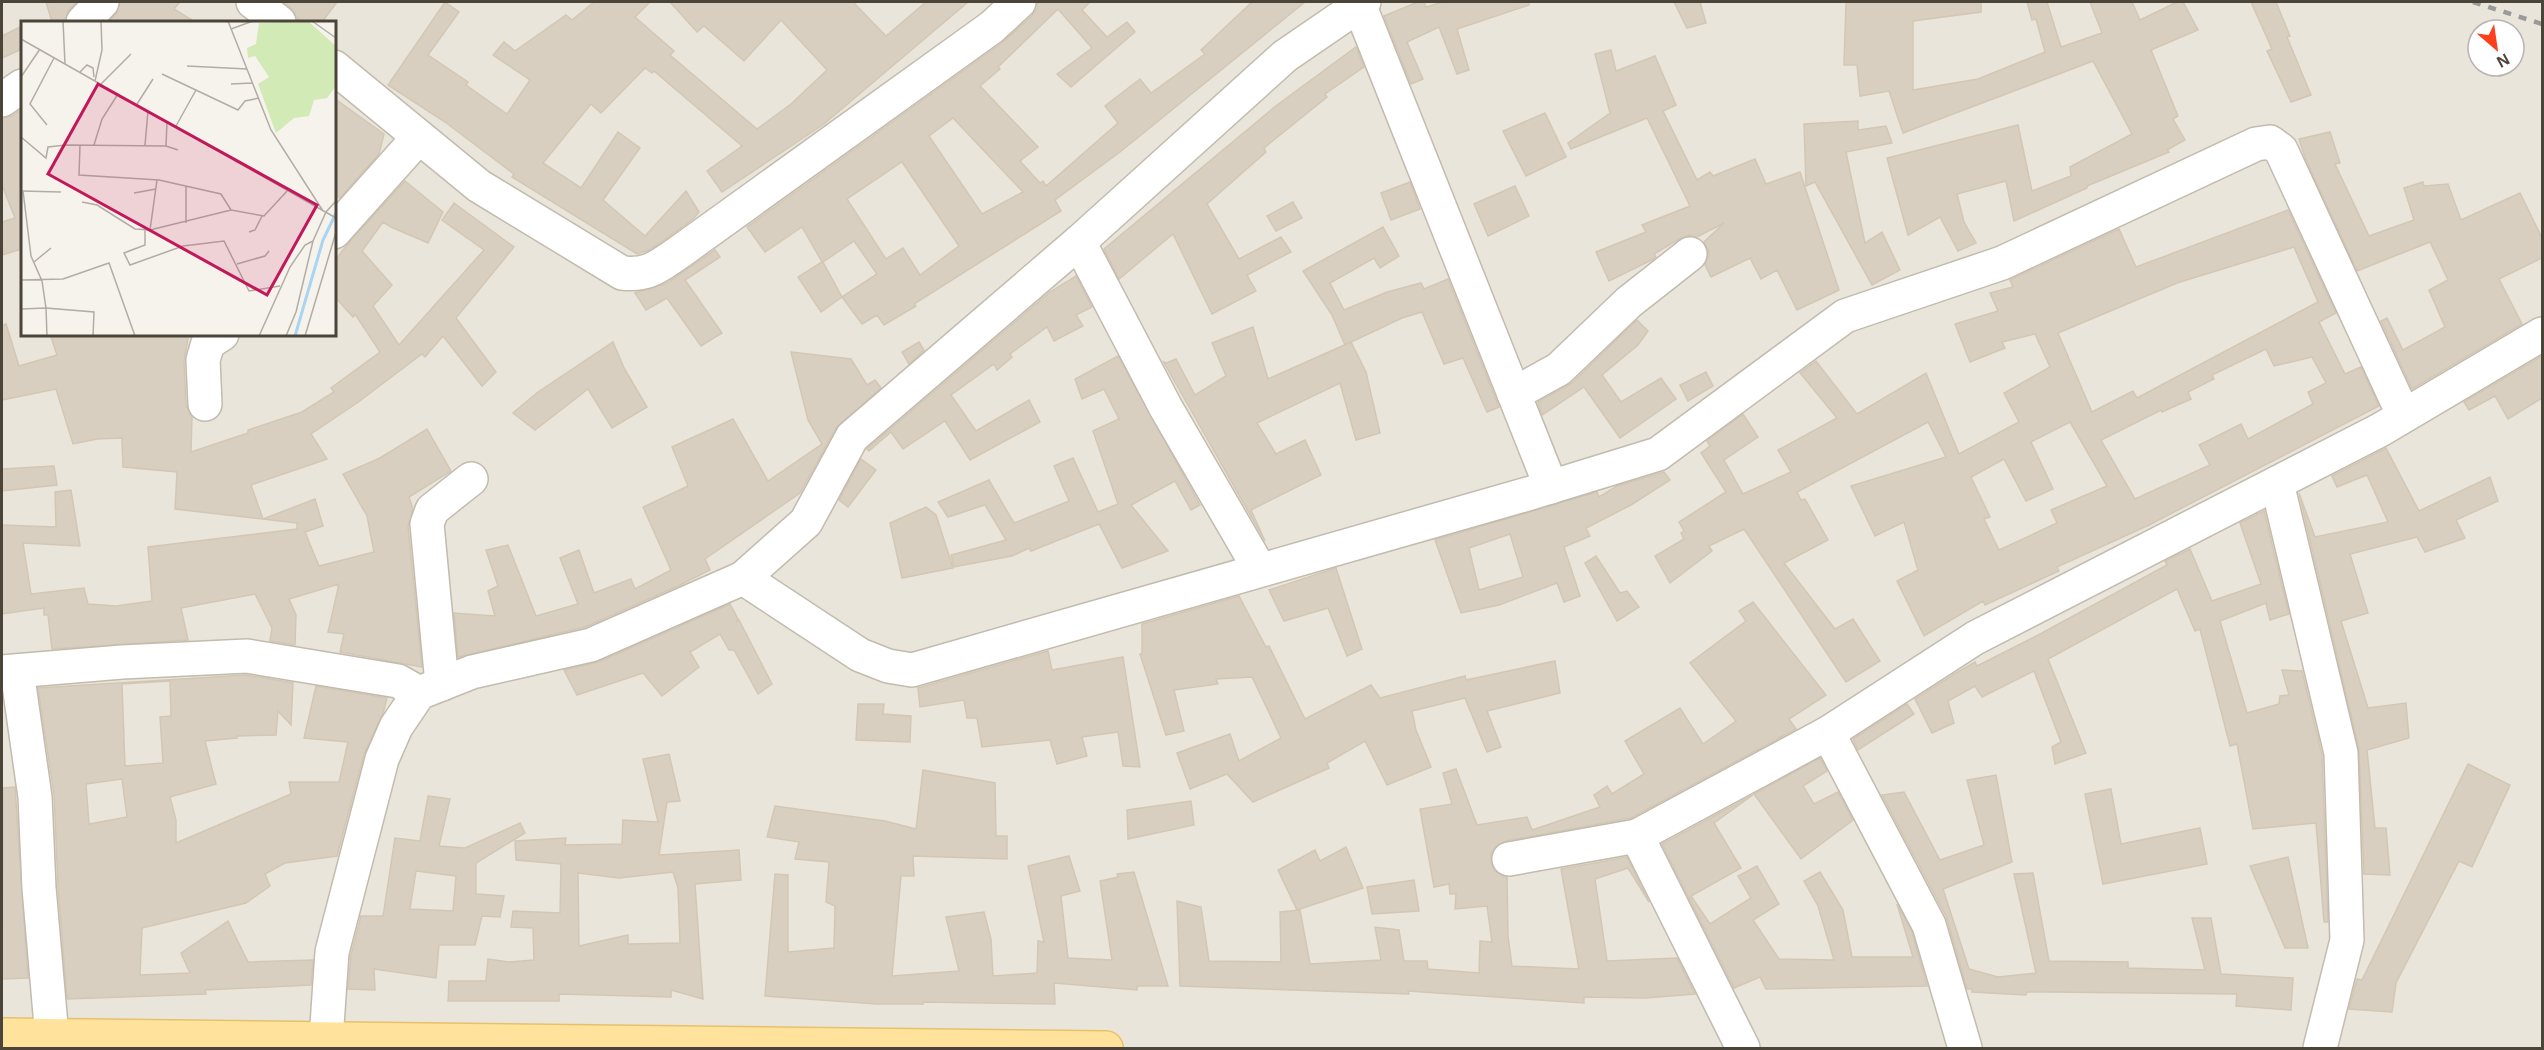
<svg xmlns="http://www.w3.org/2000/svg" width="2544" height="1050" font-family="Arial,sans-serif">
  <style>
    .residential { fill: #eae5da; fill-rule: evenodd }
    .building { fill: #d8cfc1; stroke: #d3c7b4; stroke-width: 1.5; fill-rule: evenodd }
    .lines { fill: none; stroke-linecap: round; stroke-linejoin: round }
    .minor-casing { stroke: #c2bbae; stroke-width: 36 }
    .major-casing { stroke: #e6c16a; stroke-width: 36 }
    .minor { stroke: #fff; stroke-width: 33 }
    .major { stroke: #ffe39c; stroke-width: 33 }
    .rail { stroke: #9a9a9a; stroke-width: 4.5; stroke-dasharray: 8 8; stroke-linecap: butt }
    .inset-river { fill: none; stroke: #a9d4f2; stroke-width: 3 }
    .inset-road { fill: none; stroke: #b2ada4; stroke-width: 1.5 }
    .view { fill: #c2185b; fill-opacity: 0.15; stroke: #c2185b; stroke-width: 3 }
    .inset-edge { fill: none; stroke: #4b4439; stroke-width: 3 }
  </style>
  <rect width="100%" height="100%" fill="#f6f3ec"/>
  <path class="residential" d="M2,2H2542V1048H2ZM22,22H334V334H22ZM2478,30H2514V66H2478Z"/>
  <g class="building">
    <path d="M46,2H77L69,10L65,22H52Z"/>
    <path d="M120,2H180L174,9L195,22H108L116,14Z"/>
    <path d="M283,2H337L322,22H300L291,8Z"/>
    <path d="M445,2L459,12L428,55L468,82L466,85L507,114L530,80L493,55L504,42L515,51L566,15L572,20L594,2H650L635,17L674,51L670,55L757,129L791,104L827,70L781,20L744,61L704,26L697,32L670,2H853L886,36L926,2H968L824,124L722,192L707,171L742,146L654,71L652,73L645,68L601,113L591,104L543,163L581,188L618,132L640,148L603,200L645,236L686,191L699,212L693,219L667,238L649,250L637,254L512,177L514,174L445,122L388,85Z"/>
    <path d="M1037,2H1090L1082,10L1107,37L1127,22L1135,32L1071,87L1057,74L1092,48L1058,9L998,67L1000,69L980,86L1038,147L1020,161L1040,183L1043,181L1046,186L1118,123L1105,106L1140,79L1151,93L1205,54L1201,50L1252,2H1305L1120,152L1055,200L1061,211L914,304L916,306L884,325L877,315L862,324L842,297L821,312L798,277L822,262L802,227L765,252L747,227L1003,42L1032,16L1037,8ZM953,118L968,134L1023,192L982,214L929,136ZM902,162L959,246L920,275L903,248L886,259L847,199ZM854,241L877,274L842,297L823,262Z"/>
    <path d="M1418,2H1424L1426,7L1443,2H1529V5L1457,29L1469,70L1457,74L1439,27L1407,42L1423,79L1411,84L1384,16Z"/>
    <path d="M1674,2H1700L1706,23L1687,28Z"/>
    <path d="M1846,2H1981V12L1913,21V90L1978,79L2045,52L2036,19L2032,20L2027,2H2047L2061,47L2102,33L2090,2H2132L2140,20L2177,2H2183L2198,30L2151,50L2178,116L2173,119L2185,140L2167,150L2169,152L2087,186V188L2014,221L2006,181L1957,194L1964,222L1976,243L1958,251L1940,217L1908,235L1887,158L2018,125L2032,191L2071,176L2070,167L2132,134L2093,61L1903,133L1889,91L1860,96L1857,65H1844Z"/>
    <path d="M2251,2H2276L2290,36L2287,37L2311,95L2291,102L2267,51L2272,49Z"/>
    <path d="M22,26V49L2,58V36Z"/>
    <path d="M1356,47L1364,67L1325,94L1327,97L1264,148L1266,152L1207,204L1239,259L1281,237L1291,252L1247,275L1256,291L1212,314L1173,234L1119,279L1104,249L1277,105Z"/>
    <path d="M1611,50L1616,71L1655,56L1676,105L1663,111L1697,180L1710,172L1713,176L1755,159L1766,184L1800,172L1839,290L1797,310L1777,270L1761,279L1750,258L1711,277L1705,265L1709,252L1704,242L1724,223L1697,237L1688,235L1679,239L1654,254L1656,257L1654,259L1609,281L1596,252L1646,232L1642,225L1690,206L1647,118L1571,149L1568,143L1610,113L1595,54Z"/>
    <path d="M334,98L384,134L379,154L340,198L334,194Z"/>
    <path d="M22,109V249L2,255V222L15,218L2,185V118L12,116Z"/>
    <path d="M1545,113L1566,157L1526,176L1503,131Z"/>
    <path d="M1858,121V130L1886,126L1892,143L1846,152L1865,243L1882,232L1900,270L1872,285L1815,182L1806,186L1804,124Z"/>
    <path d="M2330,132L2340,163L2335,164L2369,236L2414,220L2404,188L2423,182L2424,186L2448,184L2461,220L2520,193L2542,238V258L2499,279L2522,324L2412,389L2381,321L2387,318L2403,350L2445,327L2429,290L2448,280L2430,242L2357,271L2306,160L2299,139Z"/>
    <path d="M405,181L443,212L428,243L391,227L383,222L362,251L392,285L373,306L399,345L484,250L442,220L454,203L514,247L456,318L496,372L482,386L443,336L425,357L422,354L357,403L311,434L327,459L251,485L263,519L315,499L323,526L305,532L319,566L374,552L367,516L343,474L380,458L427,429L451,471L409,497L413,509L408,526L422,667L340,652L344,634L328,632L339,584L289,599L296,615L295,645L270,641L272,628L255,594L181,608L188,640L52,649L48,615H44V608L2,614V525L56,527L55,492L71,490L80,546L23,543L31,594L84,588L88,604L116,606L152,601L148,547L297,529V523L175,509L177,472L123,467L122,438L97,439L73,444L56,389L2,400V325L6,324L19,366L57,355L50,334H189L184,361L186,405L192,417L191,452L248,433V430L302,412L334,392L331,388L380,352L355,314L353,317L334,296V262L346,246Z"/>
    <path d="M1410,182L1420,209L1391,220L1381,193Z"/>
    <path d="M1515,186L1529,216L1488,236L1474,204Z"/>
    <path d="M1293,202L1302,218L1276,231L1267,216Z"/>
    <path d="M2288,210L2336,313L2319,322L2345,374L2361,367L2379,406L2149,525L2057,567L2059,571L1985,605L1983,601L1924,636L1897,581L1918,570L1904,522L1875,536L1851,486L1946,457L1928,422L1797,492L1801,500L1805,499L1828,540L1784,563L1835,629L1853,619L1880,661L1846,682L1744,529L1709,546L1712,551L1670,583L1655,556L1684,539L1681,533L1684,531L1679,522L1726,492L1701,453L1710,446L1707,441L1743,414L1758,437L1724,460L1743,494L1791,472L1778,450L1837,418L1800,373L1816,361L1857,414L1926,373L1959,454L2019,422L2004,393L2050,367L2035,334L2002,342L2005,348L1970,362L1955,324L1998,311L1990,293L2013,287L2010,280L2119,229L2136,267ZM2294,247L2318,302L2137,398L2133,391L2092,412L2058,333L2177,283ZM2266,349L2274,366L2312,357L2326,383L2308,392L2313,404L2248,439L2241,424L2199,445L2210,465L2135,499L2101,440L2161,410L2162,412L2191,399L2188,392L2214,379L2212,375ZM2070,422L2107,486L2051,510L2057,523L1999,550L1984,519L1990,517L1971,477L2004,459L2026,501L2053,489L2031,442Z"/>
    <path d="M1383,227L1399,256L1380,268L1374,258L1330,283L1344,310L1387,292L1421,283L1424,289L1448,279L1499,407L1487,412L1463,358L1444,364L1422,312L1402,318L1345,345L1332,315L1303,271Z"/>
    <path d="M715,250L720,257L685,280L722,333L701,346L667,298L646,310L635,293L667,283Z"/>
    <path d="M1076,276L1092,307L1076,315L1083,326L1054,341L1047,327L1010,354L1012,357L997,370L994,364L951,395L976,431L1029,400L1040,422L970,460L945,421L903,449L891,432L869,451L867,449L1050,292Z"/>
    <path d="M1637,320L1648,331L1638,345L1602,375L1621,402L1661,378L1676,399L1620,438L1584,387L1542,415L1538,402L1572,383Z"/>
    <path d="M1253,327L1268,379L1351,342L1366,372L1380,433L1356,440L1340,383L1257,423L1276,454L1305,440L1321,475L1251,510L1265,541L1163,361L1166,363L1176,359L1195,395L1226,376L1212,343Z"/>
    <path d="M613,342L624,368L647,407L612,428L588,389L535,430L513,413L538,392Z"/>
    <path d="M919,342L924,350L909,364L902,352Z"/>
    <path d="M791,352L851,359L867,385L875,380L881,388L836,428L800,493L705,559L710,570L680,585L585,627L458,657L454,613L495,616L488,591L498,586L486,550L508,545L536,616L578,604L560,558L579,550L594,593L631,579L635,589L671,570L643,507L688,486L672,447L733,419L768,481L822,444L808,420Z"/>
    <path d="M1118,356L1200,505L1191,510L1175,481L1131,505L1168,551L1122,568L1099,524L1031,551L1029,548L1012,556L954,567L951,555L1006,540L985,505L948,517L938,502L989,480L1014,523L1069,501L1054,466L1073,458L1098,512L1118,504L1093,431L1119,419L1104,389L1082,399L1075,379Z"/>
    <path d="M2542,356V398L2508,419L2495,396L2469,410L2464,402Z"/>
    <path d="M1706,372L1713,386L1688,401L1680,385Z"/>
    <path d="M2386,448L2419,511L2490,477L2498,501L2456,520L2465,538L2425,552L2417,537L2350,554L2368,613L2341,621L2368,708L2406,703L2409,738L2367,750L2375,828H2386L2390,875L2364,874L2359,749L2299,493L2315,537L2388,522L2367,475L2337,487L2332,476Z"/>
    <path d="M861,459L876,470L848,507L839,500Z"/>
    <path d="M54,466L57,485L2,491V469Z"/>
    <path d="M1664,472L1670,480L1631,505L1586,528L1590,536L1564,547L1580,596L1564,602L1557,583L1499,605L1461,613L1435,540L1597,492L1599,497L1617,486ZM1510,534L1523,577L1479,590L1469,548Z"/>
    <path d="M926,507L936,515L953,568L902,578L890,523Z"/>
    <path d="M2264,511L2289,614L2270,620L2266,603L2220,621L2247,713L2279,704L2280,696L2289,695L2282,670L2302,671L2322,755L2328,922H2324L2316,823L2253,829L2237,744L2230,746L2200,629L2195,631L2177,589L2048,659L2086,753L2055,764L2052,747L2061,742L2034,671L1982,697L1975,686L1948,701L1954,723L1932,733L1915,699L1956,673L1975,662L1977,666L2042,633L2167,565L2165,561L2190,549L2212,601L2261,584L2240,523Z"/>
    <path d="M1596,556L1620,593L1627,591L1639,607L1617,621L1585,563Z"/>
    <path d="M1336,568L1362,649L1347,656L1328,608L1284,621L1269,590Z"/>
    <path d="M1239,596L1266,647L1269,646L1305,719L1371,685L1380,698L1465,676L1466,680L1555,661L1560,693L1487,711L1501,747L1487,752L1465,698L1412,711L1416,730L1431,767L1387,785L1365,741L1327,763L1329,768L1253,802L1227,774L1190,789L1177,753L1230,734L1239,761L1281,738L1252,677L1216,679L1218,684L1174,690L1184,731L1166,735L1140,654H1142V624Z"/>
    <path d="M1753,602L1826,695L1789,719L1796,729L1631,818L1506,841L1497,845L1491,853V862L1494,871L1507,877L1508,936L1512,966L1579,969L1561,869L1627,857L1649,902L1628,868L1595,879L1607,961L1677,958L1695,994L1645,998L1584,997V1003L1408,991L1409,994L1180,986L1177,901L1201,907L1209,961L1281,962L1280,912L1300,910L1310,964L1381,960L1375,927L1399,930L1404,961H1427L1428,969L1479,973L1480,941L1492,942L1487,906L1455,909L1456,894H1450L1449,884L1434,887L1420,809L1452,804L1443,773L1456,769L1477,825L1527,817L1532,830L1600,807L1594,795L1607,786L1612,794L1644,774L1625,741L1680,708L1703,744L1736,721L1690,663L1746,621L1739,611Z"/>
    <path d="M730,604L738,619L736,622L739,620L772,684L758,694L734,650H729L720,634L690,652L699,667L662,696L643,673L577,695L564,670L599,662Z"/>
    <path d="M1048,651L1052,670L1123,657L1140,767L1123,766L1118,732L1082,737L1087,756L1057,764L1050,740L982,747L977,718H967L964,700L920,707L918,688Z"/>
    <path d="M246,675L293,683L291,725L278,711L276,735L237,736V738L205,741L216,784L170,797L176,820V843L291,794L289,782H339L348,742L304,738L316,686L387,698L383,713L364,754L337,856L285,863L265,874L270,886L246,903L142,928L140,975L190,973L181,953L228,921L248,962L313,960L311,985L205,990L206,994L67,999L58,887L54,794L38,688ZM170,681L171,716L160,717L163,763L125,766L122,684ZM122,779L127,817L89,824L86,784Z"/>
    <path d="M858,704H884L883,714L911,716L910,742L856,740Z"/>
    <path d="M1907,704L1914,714L1858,750L1853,739Z"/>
    <path d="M669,754L680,801L667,802L659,855L739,850L741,880L695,884L703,999L671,990V997L559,994V1001H448L449,981H486L488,959L509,962L534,960L533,928L511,927L513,911L560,913L561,864L516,860L515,841L566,838L565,845L622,844L623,820L658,822L643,759ZM673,872L678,888L680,943L628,944V935L579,946L578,873L619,878Z"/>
    <path d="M1820,758L1827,771L1803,786L1814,804L1838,792L1853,820L1801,859L1754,794Z"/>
    <path d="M2468,764L2510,785L2472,867L2459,861L2396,983L2392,1012L2349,1009L2357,979L2362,980Z"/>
    <path d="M923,770L995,783L996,836H1007V859L913,856L914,876H901L892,976L959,971L946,917L984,912L991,939L993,976L1037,973L1038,941L1044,942L1028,866L1069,856L1080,891L1061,896L1068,958L1112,960L1100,881L1118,877L1117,874L1134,872L1168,986H1137V990L1054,983L1055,1004L923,1002V1004H877L765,996L775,874L788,875V952L834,948L835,906L826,902L829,862L795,859L799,842L767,837L775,806L885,821L916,829Z"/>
    <path d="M1996,775L2012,862L1943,889L1969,969L1998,977L2036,973L2014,874L2033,873L2049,961L2128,962V968L2205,970L2192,918H2211L2221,974L2293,978L2291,1010L2236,1006L2237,994L2049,992H2027L2026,995L1972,992V989H1967L1946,916L1882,795L1904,792L1940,860L1984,845L1967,780Z"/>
    <path d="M15,787L28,978L2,979L3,788Z"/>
    <path d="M2111,789L2121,844L2200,828L2207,864L2103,884L2085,794Z"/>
    <path d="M1753,795L1714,823L1741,868L1691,896L1710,924L1751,898L1738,876L1757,866L1779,904L1753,920L1779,959L1834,960L1818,906L1804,881L1820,872L1843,910L1852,957H1913L1897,904L1912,932L1927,986L1766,989L1760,977L1734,988L1662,844Z"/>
    <path d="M428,796L450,799L439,846L465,848L520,823L525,833L476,863V894L504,896L500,917L482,916L475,945H439L436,978L374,969L375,990L348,989L351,955L361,916H383L395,838L420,841ZM416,871L456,876L453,911L410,909Z"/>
    <path d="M1191,801L1194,825L1128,839L1127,810Z"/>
    <path d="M1346,847L1363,888L1297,910L1278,870L1315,850L1320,861Z"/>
    <path d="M2288,857L2308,948H2285L2250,866Z"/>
    <path d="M1414,880L1419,911L1372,914L1367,887Z"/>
  </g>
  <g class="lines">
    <g class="minor-casing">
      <g id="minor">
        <path d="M253,2L279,22"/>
        <path d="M1359,4L1551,487"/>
        <path d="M83,22L102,2"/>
        <path d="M334,67L479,186L622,273C648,276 657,267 678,253L992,27L1019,2"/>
        <path d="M2,100L22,86"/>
        <path d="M334,232L419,137"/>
        <path d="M1079,242L1166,408L1260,570"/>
        <path d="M1514,394L1559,369L1629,302L1690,254"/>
        <path d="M205,404L203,360L208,343L222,334"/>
        <path d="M2277,483L2341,753L2347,940L2320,1048"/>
        <path d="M743,578L860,655L888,666L912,670L1531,493L1658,454L1845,316L2002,263L2256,144L2270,142L2281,150L2403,414"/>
        <path d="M17,671L35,797L39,888L52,1037"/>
        <path d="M2,672L122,662L247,656L398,681L419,693"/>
        <path d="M442,684L427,524L432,510L471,479"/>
        <path d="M1828,733L1929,925L1965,1048"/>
        <path d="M1637,836L1743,1048"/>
        <path d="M1509,859L1637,836L1828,733L1975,638L2380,430L2542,334"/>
        <path d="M326,1040L332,952L382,759L396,727L419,693L472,672L591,645L743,578L806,522L852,437L1079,242L1285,56L1364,2"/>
      </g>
    </g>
    <g class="major-casing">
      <path id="major" d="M2,1035L1106,1048"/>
    </g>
    <use href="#minor" class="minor"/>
    <use href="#major" class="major"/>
    <path class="rail" d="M2473,2L2542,24"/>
  </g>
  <g transform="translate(21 21)">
    <rect width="315" height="315" fill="#f6f3ec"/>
    <path d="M287,0L315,25V65L306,77L293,79L288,95L273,97L255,112L237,63L248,56L234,35L227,37L226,27L235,23L238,2Z" fill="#d2eab5"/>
    <path class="inset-river" d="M274,315L302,219L315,192"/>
    <path class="inset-road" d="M42,0L44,43M207,0L250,109L302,190M291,0L315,17M210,8L232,0M0,18L315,197M166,45L226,48M59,51L66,44L72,47L73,56M141,53L217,89L224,80L238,77M0,56L19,28M74,60L81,29L80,0M80,63L110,33M210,63L231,62M116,83L132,58M26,104L9,83L33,37M155,105L175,69M0,116L25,137L27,126L45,124L145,125L157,129M59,124L58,154L138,159L200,173L210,189M73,124L81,98L97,73M124,124L127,90M145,125L146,100M0,170L40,171M2,170L10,235L21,260L25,287L73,291L72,315M113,172L135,168M61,181L76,184L114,208L129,209L210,189L243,195L267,169M165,202V165M124,209V224L103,232L109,244L162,225L203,220L228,270L259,265M129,209L136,159M228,211L234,209L241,195M13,241L30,227M216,243L244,235L248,230M0,259L42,258L88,242L114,315M0,288L25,287L26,315M238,315L269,246L284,224L292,220M265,315L275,291L292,220L305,191L315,180M284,315L315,211"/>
    <path class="view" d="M77,63L296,184L246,274L27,153Z"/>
    <rect width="315" height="315" class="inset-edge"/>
  </g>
  <rect width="2544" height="1050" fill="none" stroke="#4b4439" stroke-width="6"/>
  <g transform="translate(2496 48) rotate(151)"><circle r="28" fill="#ffffff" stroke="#b7b4b0" stroke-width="1.5"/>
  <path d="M0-4.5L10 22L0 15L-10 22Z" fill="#fc3f1d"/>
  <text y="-9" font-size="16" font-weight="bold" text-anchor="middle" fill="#4b4439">N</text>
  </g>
</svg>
